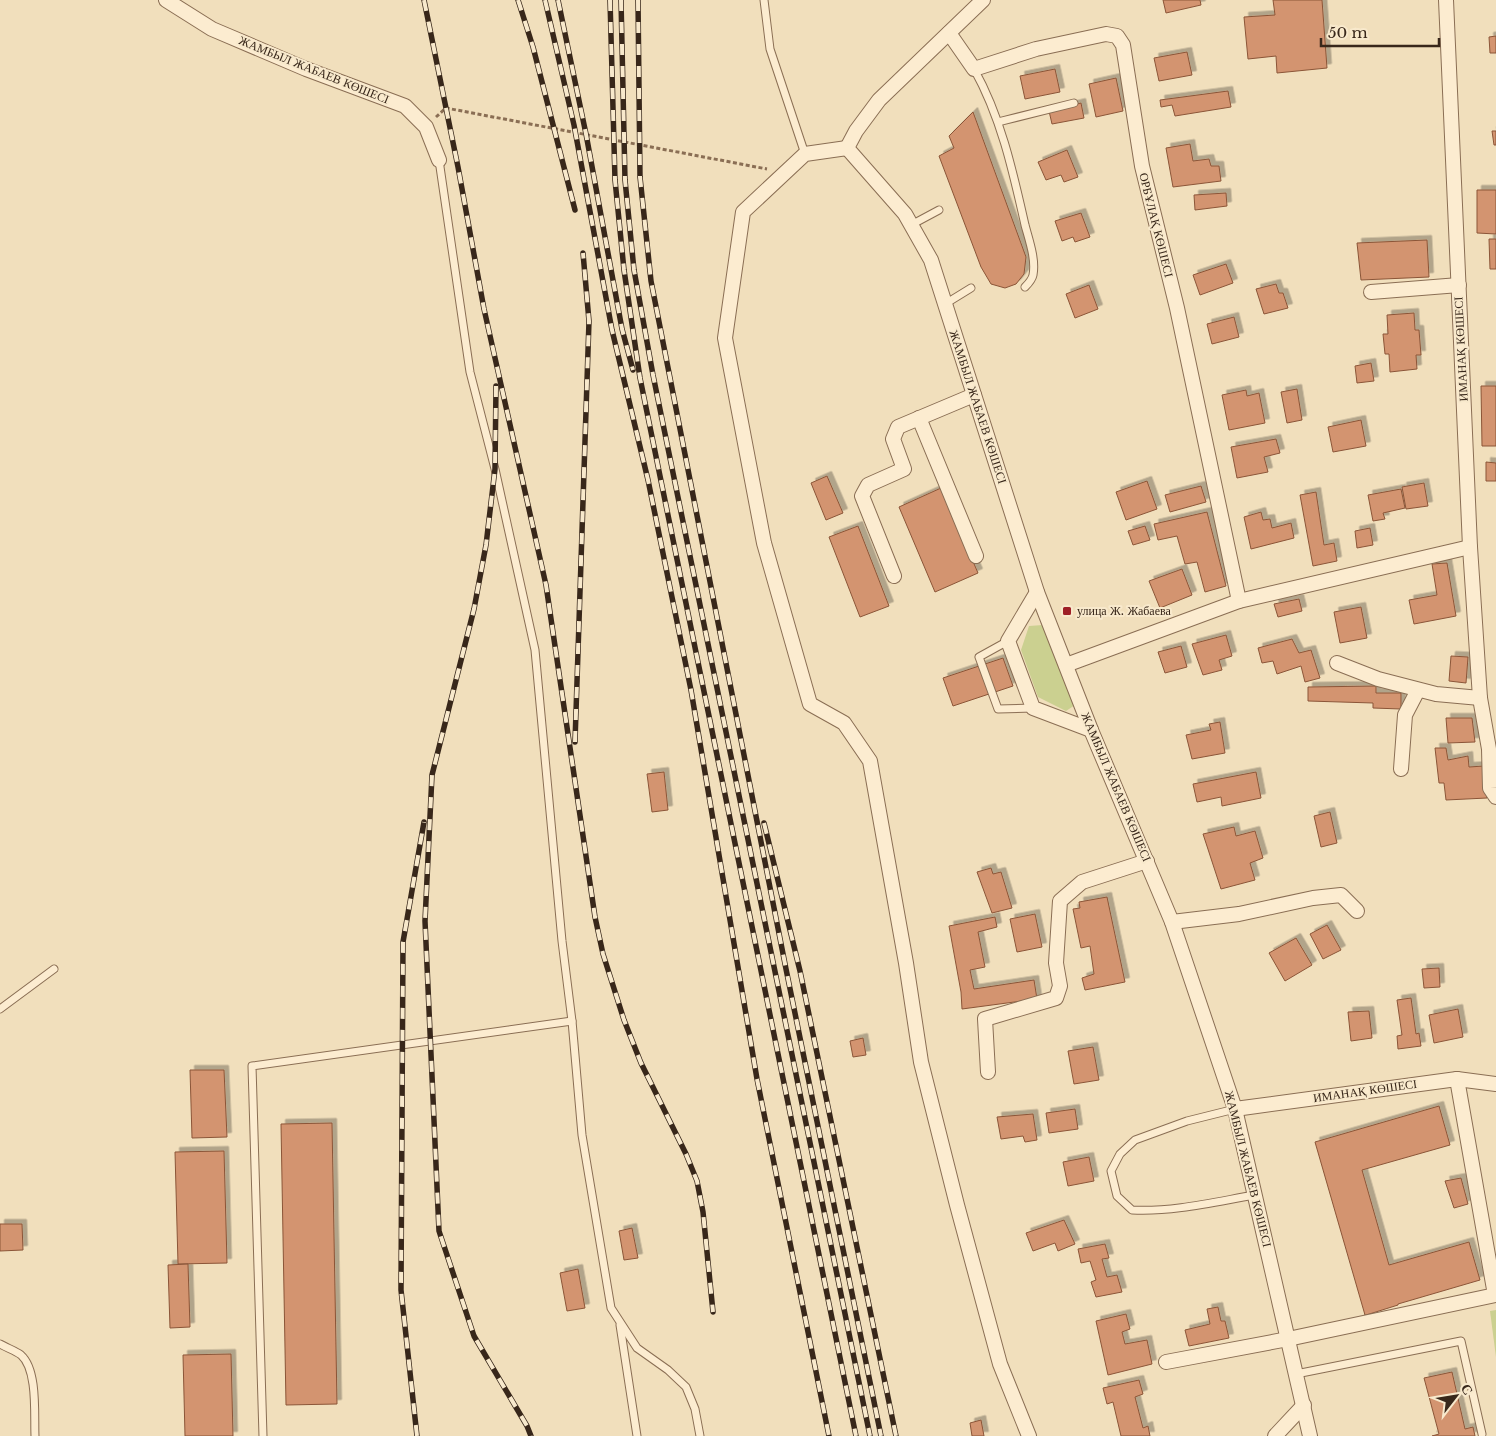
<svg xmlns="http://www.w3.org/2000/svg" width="1496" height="1436" font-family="'Libre Baskerville',serif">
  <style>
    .green { fill: #cbd090 }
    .building { fill: #d3946f; stroke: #8b5538; filter: url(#shadow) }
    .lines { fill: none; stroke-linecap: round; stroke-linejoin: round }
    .service-casing { stroke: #8a6e54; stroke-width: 9 }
    .minor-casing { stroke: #8a6e54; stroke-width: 16 }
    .path { stroke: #8a6e54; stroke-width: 3; stroke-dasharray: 4 2.5; stroke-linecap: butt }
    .service { stroke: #fcecd0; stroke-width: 7 }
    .minor { stroke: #fcecd0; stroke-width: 14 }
    .rail-casing { stroke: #38271a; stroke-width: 5.5 }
    .rail { stroke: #f8e9cc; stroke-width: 4; stroke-dasharray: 11; stroke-linecap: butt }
    .poi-dot { fill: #9e1f26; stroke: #f8e9cc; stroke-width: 2 }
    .labels { text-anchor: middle; stroke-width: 4; stroke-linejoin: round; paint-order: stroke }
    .street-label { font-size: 12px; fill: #38271a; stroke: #f8e9cc }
    .poi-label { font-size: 12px; fill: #38271a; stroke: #f8e9cc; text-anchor: start }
  </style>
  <defs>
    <filter id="shadow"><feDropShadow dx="4.5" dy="-4.5" stdDeviation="0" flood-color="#0004"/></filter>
  </defs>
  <rect width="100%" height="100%" fill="#f1dfbc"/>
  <g class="green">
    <path d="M1043,625L1075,705L1066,711L1038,697L1021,650L1029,626Z"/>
    <path d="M1496,1310V1357L1490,1311Z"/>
  </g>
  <g class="building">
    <path d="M1163,0H1200L1201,5L1166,13Z"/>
    <path d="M1273,0H1322L1327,68L1277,73L1276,56L1248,59L1244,17L1275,15Z"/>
    <path d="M1496,36V53H1490L1489,37Z"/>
    <path d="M1187,52L1192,75L1159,81L1154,58Z"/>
    <path d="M1055,69L1060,92L1025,99L1020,76Z"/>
    <path d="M1116,78L1123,111L1096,117L1089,84Z"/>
    <path d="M1228,91L1231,107L1175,116L1172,105L1161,107L1160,100Z"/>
    <path d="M1081,103L1084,118L1052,124L1049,111Z"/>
    <path d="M973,112L1026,257L1024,274L1016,284L1005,288L991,284L981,267L939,156L954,148L949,136Z"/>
    <path d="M1492,131H1496V145H1494Z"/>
    <path d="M1190,144L1193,161L1209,159L1211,166H1219L1221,181L1173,187L1166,148Z"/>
    <path d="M1067,150L1078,177L1064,182L1061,175L1046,180L1038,162Z"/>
    <path d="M1477,190H1496V234L1477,233Z"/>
    <path d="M1226,193L1227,206L1195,210L1194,195Z"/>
    <path d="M1081,213L1090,237L1075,242L1073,237L1062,241L1055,221Z"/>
    <path d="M1489,239H1496V269H1490Z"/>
    <path d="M1427,240L1429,277L1361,280L1357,243Z"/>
    <path d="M1226,264L1233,283L1200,295L1193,275Z"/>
    <path d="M1276,284L1279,293H1283L1288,308L1264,314L1256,289Z"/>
    <path d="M1089,285L1098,309L1075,318L1066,294Z"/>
    <path d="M1414,313L1415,330H1419L1421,355H1416L1417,369L1390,372L1389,354H1385L1383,334H1388L1387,315Z"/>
    <path d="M1234,317L1239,337L1212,344L1207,324Z"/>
    <path d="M1371,363L1374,381L1357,383L1355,366Z"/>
    <path d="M1481,386H1496V446H1482Z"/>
    <path d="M1297,389L1302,420L1287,423L1281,392Z"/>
    <path d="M1246,390L1247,396L1259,393L1265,423L1229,430L1222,395Z"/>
    <path d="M1361,420L1366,446L1333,452L1328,427Z"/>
    <path d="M1276,439L1280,453L1264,457L1268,472L1237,478L1231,447Z"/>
    <path d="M1486,462L1496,463V481H1486Z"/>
    <path d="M827,476L843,513L826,520L811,483Z"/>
    <path d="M1147,481L1157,509L1126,520L1116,492Z"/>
    <path d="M1424,483L1428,506L1406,509L1402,487Z"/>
    <path d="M1201,486L1206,502L1170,512L1165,495Z"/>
    <path d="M941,488L978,573L935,592L899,507Z"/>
    <path d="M1401,489L1405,508L1383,513L1385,519L1373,521L1368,495Z"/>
    <path d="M1316,492L1324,545L1334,543L1337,561L1313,566L1300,495Z"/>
    <path d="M1207,512L1226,586L1205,592L1197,562L1185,564L1177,536L1158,540L1154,524Z"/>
    <path d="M1261,512L1263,520L1270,519L1272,528L1291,523L1294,538L1251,549L1244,517Z"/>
    <path d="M858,526L889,606L860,617L829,537Z"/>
    <path d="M1145,526L1150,540L1133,545L1128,531Z"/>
    <path d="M1370,528L1373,545L1357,548L1355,531Z"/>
    <path d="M1447,563L1456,616L1414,624L1409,600L1437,595L1432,564Z"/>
    <path d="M1182,569L1192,595L1160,608L1149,581Z"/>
    <path d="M1299,599L1302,611L1278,617L1274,604Z"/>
    <path d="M1361,607L1367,638L1340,643L1334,612Z"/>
    <path d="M1226,635L1232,656L1219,660L1222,670L1203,675L1192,644Z"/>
    <path d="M1292,639L1299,653L1311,650L1320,678L1305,682L1301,666L1277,674L1273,661L1262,663L1258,648Z"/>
    <path d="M1181,646L1187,667L1165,673L1158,652Z"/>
    <path d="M1451,656L1468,657L1466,683L1449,681Z"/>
    <path d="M1003,658L1013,686L953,706L943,678Z"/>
    <path d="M1376,686V693H1401V709L1373,708V703L1308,701V687Z"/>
    <path d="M1446,718H1472L1475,742L1448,743Z"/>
    <path d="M1220,722L1225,753L1192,759L1186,735L1211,730L1209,724Z"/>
    <path d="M1435,748H1446L1448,760L1468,756L1469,767L1484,766L1487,798L1446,800L1444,783H1439Z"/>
    <path d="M664,772L668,810L652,812L647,774Z"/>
    <path d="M1256,772L1261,798L1222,806L1221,797L1197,802L1193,784Z"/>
    <path d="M1330,812L1337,843L1321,847L1314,816Z"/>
    <path d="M1234,827L1236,836L1255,831L1263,858L1250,863L1255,880L1221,889L1203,834Z"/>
    <path d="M991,868L993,874L1001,872L1012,908L992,913L977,872Z"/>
    <path d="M1107,897L1125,982L1085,990L1082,978L1094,974L1090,946L1081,948L1073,909L1080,908L1079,902Z"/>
    <path d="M1035,914L1042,947L1017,952L1010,919Z"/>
    <path d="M995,917L997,927L978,932L985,967L970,970L974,989L1034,980L1037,999L962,1009L961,992L949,926Z"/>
    <path d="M1327,925L1341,950L1323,959L1310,934Z"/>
    <path d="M1296,938L1312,965L1285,981L1269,953Z"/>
    <path d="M1439,968L1440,987L1424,988L1422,969Z"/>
    <path d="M1411,998L1416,1034L1419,1033L1421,1046L1398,1049L1397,1036L1402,1035L1397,1000Z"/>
    <path d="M1458,1009L1463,1037L1434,1043L1429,1015Z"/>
    <path d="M1369,1011L1372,1038L1351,1041L1348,1012Z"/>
    <path d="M863,1038L866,1055L853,1057L850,1041Z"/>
    <path d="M1093,1047L1099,1080L1074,1084L1068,1051Z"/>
    <path d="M190,1070H224L227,1137L192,1138Z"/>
    <path d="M1439,1106L1450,1145L1362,1170L1389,1265L1469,1242L1480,1280L1398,1304V1305L1363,1316L1365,1315L1315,1142Z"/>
    <path d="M1075,1109L1078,1129L1049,1133L1046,1113Z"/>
    <path d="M1033,1114L1037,1140L1025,1142L1023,1136L1001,1139L997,1117Z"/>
    <path d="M332,1123L337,1404L286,1405L281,1124Z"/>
    <path d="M224,1151L227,1263L178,1264L175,1152Z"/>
    <path d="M1089,1157L1094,1181L1068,1186L1063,1162Z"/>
    <path d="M1461,1178L1468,1204L1454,1208L1445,1181Z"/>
    <path d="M1064,1220L1075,1244L1058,1251L1055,1243L1033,1251L1026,1233Z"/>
    <path d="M0,1224H22L23,1250L0,1251Z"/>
    <path d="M632,1228L638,1258L624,1260L619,1231Z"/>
    <path d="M1105,1244L1109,1258L1102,1259L1107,1277L1117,1275L1122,1292L1096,1297L1091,1282L1096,1280L1090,1261L1081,1263L1078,1249Z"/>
    <path d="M188,1264L190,1327L170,1328L168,1265Z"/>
    <path d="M578,1269L585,1308L567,1311L560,1273Z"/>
    <path d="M1218,1307L1221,1321H1225L1229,1338L1189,1346L1185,1330L1210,1324L1207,1309Z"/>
    <path d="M1126,1314L1130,1329L1122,1332L1125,1344L1147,1340L1152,1364L1108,1375L1096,1321Z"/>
    <path d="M231,1354L233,1436H185L183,1355Z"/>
    <path d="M1452,1372L1465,1429L1473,1427L1475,1436H1432L1439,1434L1424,1378Z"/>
    <path d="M1139,1380L1143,1394L1135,1397L1143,1428L1148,1426L1150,1436H1121L1113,1402L1107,1404L1103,1388Z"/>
    <path d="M981,1420L984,1436H972L970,1423Z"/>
  </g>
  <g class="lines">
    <g class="service-casing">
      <g id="service">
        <path d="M764,0L770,49L805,154"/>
        <path d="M974,69C1001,117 1013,172 1025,225C1029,240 1036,259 1033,275C1032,280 1029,283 1025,287"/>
        <path d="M998,122L1074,103"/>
        <path d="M439,160L470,372L495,469L535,650L562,941L572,1021L582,1135L611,1308L637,1348L668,1370L686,1387L695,1409L700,1436"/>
        <path d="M911,225L939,210"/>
        <path d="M945,304L971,288"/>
        <path d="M1008,641L979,657L998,709L1033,708"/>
        <path d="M0,1009L54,969"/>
        <path d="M1235,1109L1187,1121L1135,1140L1120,1154L1111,1171L1117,1196L1132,1210C1174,1212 1214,1202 1255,1195"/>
        <path d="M620,1325L637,1436"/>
        <path d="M0,1344C7,1348 16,1351 21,1355C38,1370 34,1415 35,1436"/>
        <path d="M1296,1374L1461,1341L1482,1434"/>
        <path d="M263,1436L252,1066L572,1021"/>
      </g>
    </g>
    <g class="minor-casing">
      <g id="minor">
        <path d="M166,0L212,29L306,69L405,106L426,127L439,160"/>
        <path d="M983,0L879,100L856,131L847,148L905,214L931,260L1037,592L1091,730L1172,922L1235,1109L1310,1436"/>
        <path d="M1446,0L1470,547L1480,698L1489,749L1490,788L1496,797"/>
        <path d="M949,33L974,69L1036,49L1106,34L1117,36L1123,45L1142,166L1177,308L1239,601"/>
        <path d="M847,148L805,154L743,212L725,338L764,543L810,704L844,723L870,761L906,963L921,1062L957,1205L1000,1364L1029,1436"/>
        <path d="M1371,292L1459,285"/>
        <path d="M919,418L976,556"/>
        <path d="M894,576L862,496L868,485L904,469L893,439L898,427L974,395"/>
        <path d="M1037,592L1008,641L1033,708L1091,730"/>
        <path d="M1337,663L1378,679L1436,694L1480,698"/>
        <path d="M1066,665L1239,601L1470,547"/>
        <path d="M1401,769L1405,715L1418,690"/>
        <path d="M1172,922L1239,914L1313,898L1341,895L1357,911"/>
        <path d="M988,1072L985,1019L1056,998L1060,986L1056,963L1060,901L1082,882L1147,861"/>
        <path d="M1235,1109L1457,1079L1496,1084"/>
        <path d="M1166,1362L1288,1339L1495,1295L1457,1079"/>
        <path d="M1275,1436L1304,1405"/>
      </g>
    </g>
    <path class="path" d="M436,117L446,108L767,169"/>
    <use href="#service" class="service"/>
    <use href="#minor" class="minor"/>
    <g class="rail-casing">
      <g id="rail">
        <path d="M424,0L458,167L484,309L546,585L595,917L603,954L624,1020L641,1063L686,1154L697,1181L703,1212L713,1312"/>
        <path d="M518,0L533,47L575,210"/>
        <path d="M545,0L574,125L612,330L648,480L691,690L757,1079L829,1436"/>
        <path d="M558,0L586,134L622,329L633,370"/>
        <path d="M610,0L615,180L624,270L640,378L856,1436"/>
        <path d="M621,0L625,180L634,270L653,375L870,1436"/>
        <path d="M638,0L640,177L651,281L786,969L881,1436"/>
        <path d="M496,386L495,469L486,545L474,609L432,775L425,921L439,1231L474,1336L527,1426L531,1436"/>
        <path d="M575,742L589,321L583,253"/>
        <path d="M764,823L800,971L896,1436"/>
        <path d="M417,1436L401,1290L403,942L424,822"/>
      </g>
    </g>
    <use href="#rail" class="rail"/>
  </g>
  <rect class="poi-dot" x="1062" y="606" width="10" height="10" rx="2.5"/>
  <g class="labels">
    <g class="street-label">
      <text transform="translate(314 70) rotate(22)" y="4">ЖАМБЫЛ ЖАБАЕВ КӨШЕСІ</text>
      <text transform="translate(1156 225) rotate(76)" y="4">ОРБҰЛАҚ КӨШЕСІ</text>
      <text transform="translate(1461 349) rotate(-93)" y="4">ИМАНАҚ КӨШЕСІ</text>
      <text transform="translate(978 407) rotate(72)" y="4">ЖАМБЫЛ ЖАБАЕВ КӨШЕСІ</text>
      <text transform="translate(1116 787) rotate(67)" y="4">ЖАМБЫЛ ЖАБАЕВ КӨШЕСІ</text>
      <text transform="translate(1365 1091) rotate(-8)" y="4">ИМАНАҚ КӨШЕСІ</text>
      <text transform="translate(1248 1169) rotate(76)" y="4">ЖАМБЫЛ ЖАБАЕВ КӨШЕСІ</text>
    </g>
    <g class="poi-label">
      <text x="1077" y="615">улица Ж. Жабаева</text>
    </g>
  </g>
  <g transform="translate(1456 1396) rotate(59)" stroke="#f8e9cc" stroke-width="4" paint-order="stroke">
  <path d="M0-4L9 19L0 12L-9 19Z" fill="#38271a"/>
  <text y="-8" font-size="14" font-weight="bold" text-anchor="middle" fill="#38271a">С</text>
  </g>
  <path d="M1321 38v8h118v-8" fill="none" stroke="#38271a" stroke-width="2.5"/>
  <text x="1328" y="38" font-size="15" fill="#38271a" stroke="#f8e9cc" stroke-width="4" paint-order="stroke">50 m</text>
</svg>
